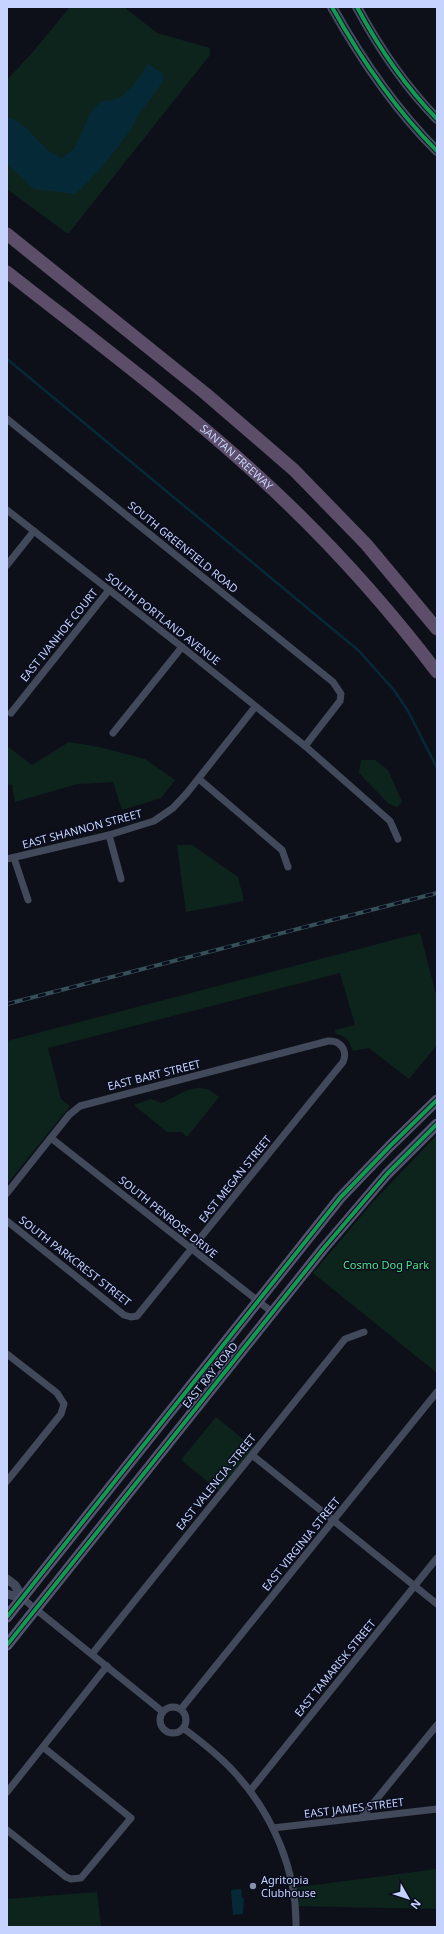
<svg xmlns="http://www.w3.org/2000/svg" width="444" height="1934" font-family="'Noto Sans',sans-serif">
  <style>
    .green { fill: #0d241c }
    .water { fill: #062938 }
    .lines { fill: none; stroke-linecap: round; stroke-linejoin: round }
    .stream { stroke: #062938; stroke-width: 2.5 }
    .minor { stroke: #42495a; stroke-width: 7 }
    .tertiary { stroke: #42495a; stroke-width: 9 }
    .secondary { stroke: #454c61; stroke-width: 10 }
    .primary { stroke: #545370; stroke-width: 11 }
    .motorway { stroke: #5c4d68; stroke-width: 13 }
    .rail-casing { stroke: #355157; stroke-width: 4 }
    .rail { stroke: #0a0d1d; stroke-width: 2.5; stroke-dasharray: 8; stroke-linecap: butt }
    .cycleway-casing { stroke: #0a0d1d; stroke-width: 6 }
    .cycleway { stroke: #139951; stroke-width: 4 }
    .poi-dot { fill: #868fae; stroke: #0a0d1d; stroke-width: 1.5 }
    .labels { text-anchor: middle; stroke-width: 3; stroke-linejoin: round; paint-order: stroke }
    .street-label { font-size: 11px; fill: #c6d3ff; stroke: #0a0d1d }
    .park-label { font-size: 11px; fill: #4ae78b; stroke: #0a0d1d }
    .poi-label { font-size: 11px; fill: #c6d3ff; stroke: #0a0d1d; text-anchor: start }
  </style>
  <rect width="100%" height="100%" fill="#0e1019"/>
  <g class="green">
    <path d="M70,7H124L157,33L210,48V55L68,234L7,189V80L32,53Z"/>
    <path d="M69,742L99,747L145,759L175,780L161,798L122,810L113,782L77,784L15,802L12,785L7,784V746L32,765Z"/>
    <path d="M361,760H375L388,770L402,802L397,807L389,804L359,773Z"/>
    <path d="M177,845H192L238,877L244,901L186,912Z"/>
    <path d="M420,933L437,998V1045L409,1079L369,1048L353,1051C349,1041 347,1036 336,1034L335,1030L355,1025L340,973L48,1048L61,1099L70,1106L7,1184V1041Z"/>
    <path d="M198,1088L208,1089L219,1097L187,1137L182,1132H167L134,1105L151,1099L162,1103C175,1097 185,1089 198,1088Z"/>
    <path d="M437,1135V1373L313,1273L373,1202Z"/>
    <path d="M216,1417L256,1450L222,1493L181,1460Z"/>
    <path d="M437,1869V1909L294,1906L292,1888Z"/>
    <path d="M97,1892L101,1927H7V1899Z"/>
  </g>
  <g class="water">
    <path d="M148,64L162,73L163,80C156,93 147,103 138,115C135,119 134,125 131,129C115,152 96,175 75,194L34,189L7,164V117C29,122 39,150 62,158L75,148L89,115L100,102L118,99L134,85Z"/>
    <path d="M241,1889L242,1898H244L243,1914L233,1915L231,1890Z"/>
  </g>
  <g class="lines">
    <path class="stream" d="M7,359L358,650L394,690L408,711L437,768"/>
    <g class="minor">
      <path d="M7,419L333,682L341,694L340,701L305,746"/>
      <path d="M7,510L182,647L305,746L390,821L398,839"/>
      <path d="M7,565L34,531"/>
      <path d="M11,713L109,590"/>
      <path d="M113,733L182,647"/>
      <path d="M199,779L282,850L288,867"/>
      <path d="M109,835L121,879"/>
      <path d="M14,858L28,900"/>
      <path d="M7,859L109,835L154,821L173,808L187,793L255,707"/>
      <path d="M51,1138L272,1312"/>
      <path d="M7,1193L69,1115L80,1106L328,1041C340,1040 348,1050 343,1062L137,1316L131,1317L124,1315L7,1221"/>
      <path d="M7,1354L57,1393L64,1404L61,1414L7,1481"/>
      <path d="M252,1455L437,1604"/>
      <path d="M22,1598L163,1712"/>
      <path d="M92,1654L345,1339L364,1332"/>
      <circle cx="173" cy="1720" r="13"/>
      <path d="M181,1709L437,1392"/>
      <path d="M183,1728C202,1742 220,1756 236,1774C273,1815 297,1871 296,1927"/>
      <path d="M250,1791L437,1558"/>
      <path d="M7,1792L107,1666"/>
      <path d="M362,1817L437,1725"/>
      <path d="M273,1828L437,1809"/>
      <path d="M7,1830L66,1877L71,1879L81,1878L131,1818L43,1747"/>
    </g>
    <g class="tertiary">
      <path d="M7,1579L15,1585L22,1598"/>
      <path d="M7,1594L22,1598"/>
    </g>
    <g class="secondary">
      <path d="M332,7C361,59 394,108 437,151"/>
      <path d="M357,7C379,48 404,85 437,119"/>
    </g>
    <g class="primary">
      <path d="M7,1617L340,1198L390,1146L437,1100"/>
      <path d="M7,1645L323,1249L387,1174L437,1124"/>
    </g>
    <g class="motorway">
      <path d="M7,234L206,394L294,470L366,544L437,629"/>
      <path id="s1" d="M7,272C91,338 177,402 256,474C322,534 383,601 437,672"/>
    </g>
    <g class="rail-casing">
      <path id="rail" d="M7,1004L437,893"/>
    </g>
    <use href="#rail" class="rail"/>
    <g class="cycleway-casing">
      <g id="cycleway">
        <path d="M332,7C361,59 394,108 437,151"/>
        <path d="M357,7C379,48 404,85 437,119"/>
        <path d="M7,1617L340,1198L390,1146L437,1100"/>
        <path d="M7,1645L323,1249L387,1174L437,1124"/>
      </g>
    </g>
    <use href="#cycleway" class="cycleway"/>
  </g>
  <circle class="poi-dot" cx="253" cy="1886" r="4"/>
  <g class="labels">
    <g class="street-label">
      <text dy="4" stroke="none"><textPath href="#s1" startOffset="295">SANTAN FREEWAY</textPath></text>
      <text transform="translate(183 547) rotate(39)" y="4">SOUTH GREENFIELD ROAD</text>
      <text transform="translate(163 619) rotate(38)" y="4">SOUTH PORTLAND AVENUE</text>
      <text transform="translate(59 635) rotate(-51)" y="4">EAST IVANHOE COURT</text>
      <text transform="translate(82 829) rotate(-15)" y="4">EAST SHANNON STREET</text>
      <text transform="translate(154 1075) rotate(-14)" y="4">EAST BART STREET</text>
      <text transform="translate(235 1179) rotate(-51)" y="4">EAST MEGAN STREET</text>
      <text transform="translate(168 1217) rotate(39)" y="4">SOUTH PENROSE DRIVE</text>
      <text transform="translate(75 1261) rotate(38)" y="4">SOUTH PARKCREST STREET</text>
      <text transform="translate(210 1375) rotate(-51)" y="4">EAST RAY ROAD</text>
      <text transform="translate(216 1482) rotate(-51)" y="4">EAST VALENCIA STREET</text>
      <text transform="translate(301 1544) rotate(-51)" y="4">EAST VIRGINIA STREET</text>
      <text transform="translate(335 1668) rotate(-51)" y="4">EAST TAMARISK STREET</text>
      <text transform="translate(354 1808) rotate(-7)" y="4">EAST JAMES STREET</text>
    </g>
    <g class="park-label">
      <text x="386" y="1269">Cosmo Dog Park</text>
    </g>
    <g class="poi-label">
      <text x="261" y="1884">Agritopia<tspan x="261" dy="13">Clubhouse</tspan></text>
    </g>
  </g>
  <rect width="444" height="1934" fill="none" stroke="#c6d3ff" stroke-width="16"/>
  <g transform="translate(408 1898) rotate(129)" stroke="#0a0d1d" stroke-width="3" paint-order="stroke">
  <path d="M0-3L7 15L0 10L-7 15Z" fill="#c6d3ff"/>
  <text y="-6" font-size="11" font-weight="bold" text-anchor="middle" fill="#c6d3ff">N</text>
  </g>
</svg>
